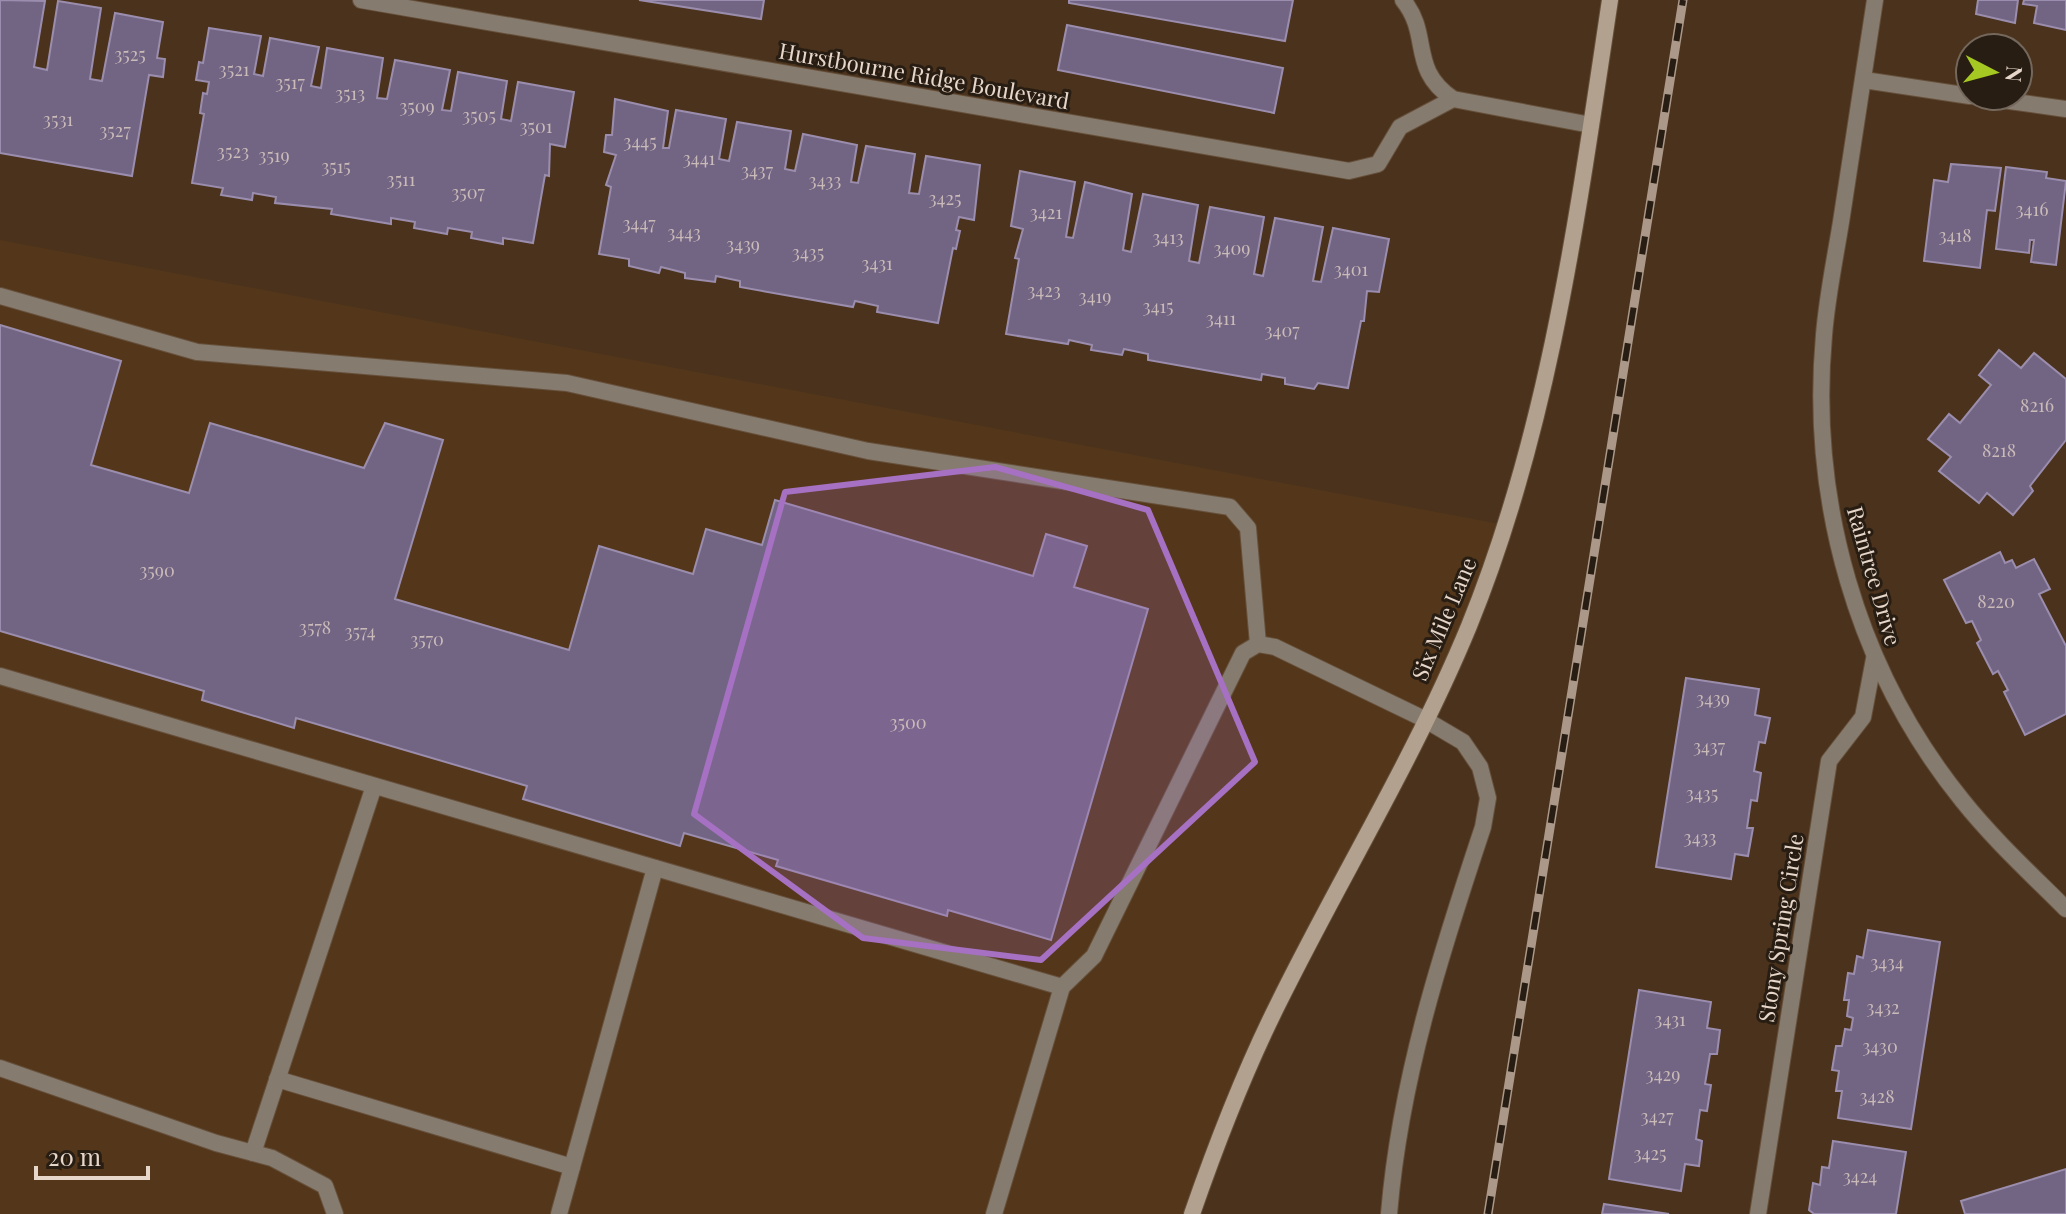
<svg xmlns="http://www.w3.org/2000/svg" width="2066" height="1214" font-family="'Playfair Display',serif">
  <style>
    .built { fill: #54371a }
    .building { fill: #726583; stroke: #9b8dad; stroke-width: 2 }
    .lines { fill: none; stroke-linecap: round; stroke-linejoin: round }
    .lane-casing { stroke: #66503b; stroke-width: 18 }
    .street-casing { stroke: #66503b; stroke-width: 18 }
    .secondary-casing { stroke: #66503b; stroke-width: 18 }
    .lane { stroke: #867b6f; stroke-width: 16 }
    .street { stroke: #867b6f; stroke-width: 16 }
    .secondary { stroke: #b2a18e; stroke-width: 16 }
    .rail-casing { stroke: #ab9888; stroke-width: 9 }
    .rail { stroke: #281d13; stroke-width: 6; stroke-dasharray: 18; stroke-linecap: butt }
    .marked { fill: #a670c3; fill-opacity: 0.2; stroke: #a670c3; stroke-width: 6; stroke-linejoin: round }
    .labels { text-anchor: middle; stroke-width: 6; stroke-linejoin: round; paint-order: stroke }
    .number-label { font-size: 18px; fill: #cabab8 }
    .street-label { font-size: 22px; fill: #e7d7ca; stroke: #281d13 }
  </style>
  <rect width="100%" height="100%" fill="#4a321c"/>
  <path class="built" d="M0,240L1505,525L1468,629L1278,1004L1192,1214H0Z"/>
  <g class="building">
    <path d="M0,0L45,1L34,67L47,70L58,1L101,8L90,79L102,81L115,13L163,22L157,58L165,59L163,77L149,75L132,176L0,153Z"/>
    <path d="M639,0H764L761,19Z"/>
    <path d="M1069,0H1293L1285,41L1069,3Z"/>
    <path d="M1978,0H2018L2015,23L1976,14Z"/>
    <path d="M2024,0H2066V30L2034,23L2037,6L2023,4Z"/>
    <path d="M1067,25L1283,68L1274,113L1058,70Z"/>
    <path d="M209,28L261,36L254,74L263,76L270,38L319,47L311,86L321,88L327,48L383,58L377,98L387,99L395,60L450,70L442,110L451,111L458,72L507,81L501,119L511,121L518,82L574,92L565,147L550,144L549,176L545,175L533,243L503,238V244L471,238L472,232L448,228L447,234L414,228L415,222L391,218V224L331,214L332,209L275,203L276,197L253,193L252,200L221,195L223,188L192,183L204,114L200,113L203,93L207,94L209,82L196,80L199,62L203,63Z"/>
    <path d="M615,99L668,111L663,148H669L676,110L726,119L719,159L729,161L737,122L791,131L785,169L795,171L803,134L857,145L851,182L858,183L866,146L915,154L909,193L919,194L926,156L980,165L974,220L959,217L956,230L960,231L956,249L953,248L938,323L877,312L878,306L855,301L853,307L740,287V281L716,276L715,282L685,278V273L661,267L659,273L629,266V259L599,254L611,187L606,185L616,155L604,152L606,135H612Z"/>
    <path d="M1951,164L2001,168L1995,211L1987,210L1980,268L1924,261L1934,180L1948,182Z"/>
    <path d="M2006,167L2047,172L2046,178L2066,181L2056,265L2031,262L2034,240H2030L2029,253L1996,249Z"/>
    <path d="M1020,171L1075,182L1066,237L1073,238L1085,182L1132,194L1123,250L1131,252L1143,194L1198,205L1189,261L1199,263L1210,207L1264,217L1254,274L1263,276L1275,218L1323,227L1313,281L1321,282L1333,228L1389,239L1379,292L1367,291L1364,321H1361L1348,388L1318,383L1314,389L1285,384V378L1262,374L1261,380L1148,360V354L1124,349L1122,355L1091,350L1092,345L1069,340L1068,344L1006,334L1019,259L1015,258L1023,229L1011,226Z"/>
    <path d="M0,325L121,361L91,465L189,493L210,423L364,468L385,423L443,440L395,599L569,650L599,546L693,574L706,529L762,545L775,500L1033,576L1046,534L1087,546L1074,587L1148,609L1051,940L948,910L947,916L776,866L778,860L684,833L680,846L523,799L527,786L296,718L294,728L202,700L204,691L0,631Z"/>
    <path d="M1999,350L2021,368L2034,353L2066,379V440L2030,486L2033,491L2013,515L1987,493L1979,503L1939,471L1951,457L1928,439L1949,414L1960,423L1991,385L1979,375Z"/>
    <path d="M2000,552L2005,563L2012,560L2016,568L2034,559L2050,589L2039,594L2066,646V714L2025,735L2004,692L2008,690L1998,671L1993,674L1977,643L1981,640L1972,621L1966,623L1944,580Z"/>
    <path d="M1686,678L1759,689L1755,715L1770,718L1765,743L1759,742L1754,771L1761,773L1757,801L1751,800L1747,828H1753L1748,856L1735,854L1731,879L1656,867Z"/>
    <path d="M1868,930L1940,942L1911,1129L1838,1118L1842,1091H1836L1839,1071L1832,1070L1836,1046H1842L1845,1029L1851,1030L1853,1018L1847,1016L1849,1000H1844L1848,973L1854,974L1857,956L1863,958Z"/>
    <path d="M1639,990L1711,1002L1707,1028L1720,1030L1717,1054H1710L1705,1084L1711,1085L1707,1111L1700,1110L1696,1139L1702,1141L1699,1166L1685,1164L1681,1191L1609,1179Z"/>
    <path d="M1833,1141L1906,1152L1896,1214H1814L1809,1210L1813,1183L1820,1185L1822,1167L1829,1168Z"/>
    <path d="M2066,1169V1214H1965L1961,1201Z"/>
    <path d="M1604,1204L1669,1214H1602Z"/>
  </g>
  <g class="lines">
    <g class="lane-casing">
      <g id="lane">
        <path d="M0,296L197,352L567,383L868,451L1230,507L1248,528L1258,644"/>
        <path d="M0,676L1062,987L1094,956L1243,653L1258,644L1275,647L1424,719L1463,742L1480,767L1488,798L1483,827C1441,953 1400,1080 1389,1214"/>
        <path d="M0,1068L216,1143L272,1158L325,1186L335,1214"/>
        <path d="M277,1079L572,1167"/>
        <path d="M253,1153L374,786"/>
        <path d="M559,1214L655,868"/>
        <path d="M994,1214L1062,987"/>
      </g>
    </g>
    <g class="street-casing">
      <g id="street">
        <path d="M361,0L1349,171L1378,164L1400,127L1453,99"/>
        <path d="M1403,0C1432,36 1408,68 1453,99L1591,125"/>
        <path d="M1875,0C1864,74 1853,148 1841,222C1835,259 1827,297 1824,335C1809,501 1857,670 1962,800C1993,839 2031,874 2066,909"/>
        <path d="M1864,80L1970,96"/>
        <path d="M1973,96L2066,109"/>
        <path d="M1758,1214L1829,761L1863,717L1874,659"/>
      </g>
    </g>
    <g class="secondary-casing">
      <path id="secondary" d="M1192,1214C1217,1142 1244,1072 1278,1004C1340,878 1415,757 1469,626C1550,427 1578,212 1610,0"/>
    </g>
    <use href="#lane" class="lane"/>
    <use href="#street" class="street"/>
    <use href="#secondary" class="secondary"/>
    <g class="rail-casing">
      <path id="rail" d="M1488,1214L1683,0"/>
    </g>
    <use href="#rail" class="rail"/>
  </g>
  <path class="marked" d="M995,467L1148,510L1255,762L1041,960L863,938L694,814L785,492Z"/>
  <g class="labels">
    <g class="number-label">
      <text x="130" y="61">3525</text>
      <text x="234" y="76">3521</text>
      <text x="290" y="89">3517</text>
      <text x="350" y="100">3513</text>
      <text x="417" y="113">3509</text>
      <text x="479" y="122">3505</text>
      <text x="58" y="126">3531</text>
      <text x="536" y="133">3501</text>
      <text x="115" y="137">3527</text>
      <text x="640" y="148">3445</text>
      <text x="233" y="158">3523</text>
      <text x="274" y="162">3519</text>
      <text x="699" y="165">3441</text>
      <text x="336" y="173">3515</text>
      <text x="757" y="177">3437</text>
      <text x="401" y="186">3511</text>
      <text x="825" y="187">3433</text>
      <text x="468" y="199">3507</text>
      <text x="945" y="205">3425</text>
      <text x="2032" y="216">3416</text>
      <text x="1046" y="219">3421</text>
      <text x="639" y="230">3447</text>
      <text x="684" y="239">3443</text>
      <text x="1955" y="242">3418</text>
      <text x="1168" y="244">3413</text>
      <text x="743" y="251">3439</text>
      <text x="1232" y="255">3409</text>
      <text x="808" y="259">3435</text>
      <text x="877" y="270">3431</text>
      <text x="1351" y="276">3401</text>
      <text x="1044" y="297">3423</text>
      <text x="1095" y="303">3419</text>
      <text x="1158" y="313">3415</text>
      <text x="1221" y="325">3411</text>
      <text x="1282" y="337">3407</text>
      <text x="2037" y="412">8216</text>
      <text x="1999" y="457">8218</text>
      <text x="157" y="577">3590</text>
      <text x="1996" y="608">8220</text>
      <text x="315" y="634">3578</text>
      <text x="360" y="638">3574</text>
      <text x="427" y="646">3570</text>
      <text x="1713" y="705">3439</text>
      <text x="908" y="729">3500</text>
      <text x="1709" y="753">3437</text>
      <text x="1702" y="800">3435</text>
      <text x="1700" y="844">3433</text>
      <text x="1887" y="969">3434</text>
      <text x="1883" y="1014">3432</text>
      <text x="1670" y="1026">3431</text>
      <text x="1880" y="1053">3430</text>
      <text x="1663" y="1081">3429</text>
      <text x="1877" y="1103">3428</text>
      <text x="1657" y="1123">3427</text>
      <text x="1650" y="1160">3425</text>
      <text x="1860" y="1183">3424</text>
    </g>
    <g class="street-label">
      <text transform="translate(924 76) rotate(10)" y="8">Hurstbourne Ridge Boulevard</text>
      <text transform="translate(1874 576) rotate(74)" y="8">Raintree Drive</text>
      <text transform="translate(1444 619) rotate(-67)" y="8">Six Mile Lane</text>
      <text transform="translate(1781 928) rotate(-81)" y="8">Stony Spring Circle</text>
    </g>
  </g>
  <g transform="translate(1994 72) rotate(96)"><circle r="38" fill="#281d13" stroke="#74675c" stroke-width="2"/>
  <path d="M0-6L14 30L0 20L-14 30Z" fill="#a5c823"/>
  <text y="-12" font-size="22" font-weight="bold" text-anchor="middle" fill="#e7d7ca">N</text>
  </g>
  <path d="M36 1166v12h112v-12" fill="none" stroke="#e7d7ca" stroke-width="4"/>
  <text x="48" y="1166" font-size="24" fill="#e7d7ca" stroke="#281d13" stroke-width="6" paint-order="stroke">20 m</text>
</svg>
